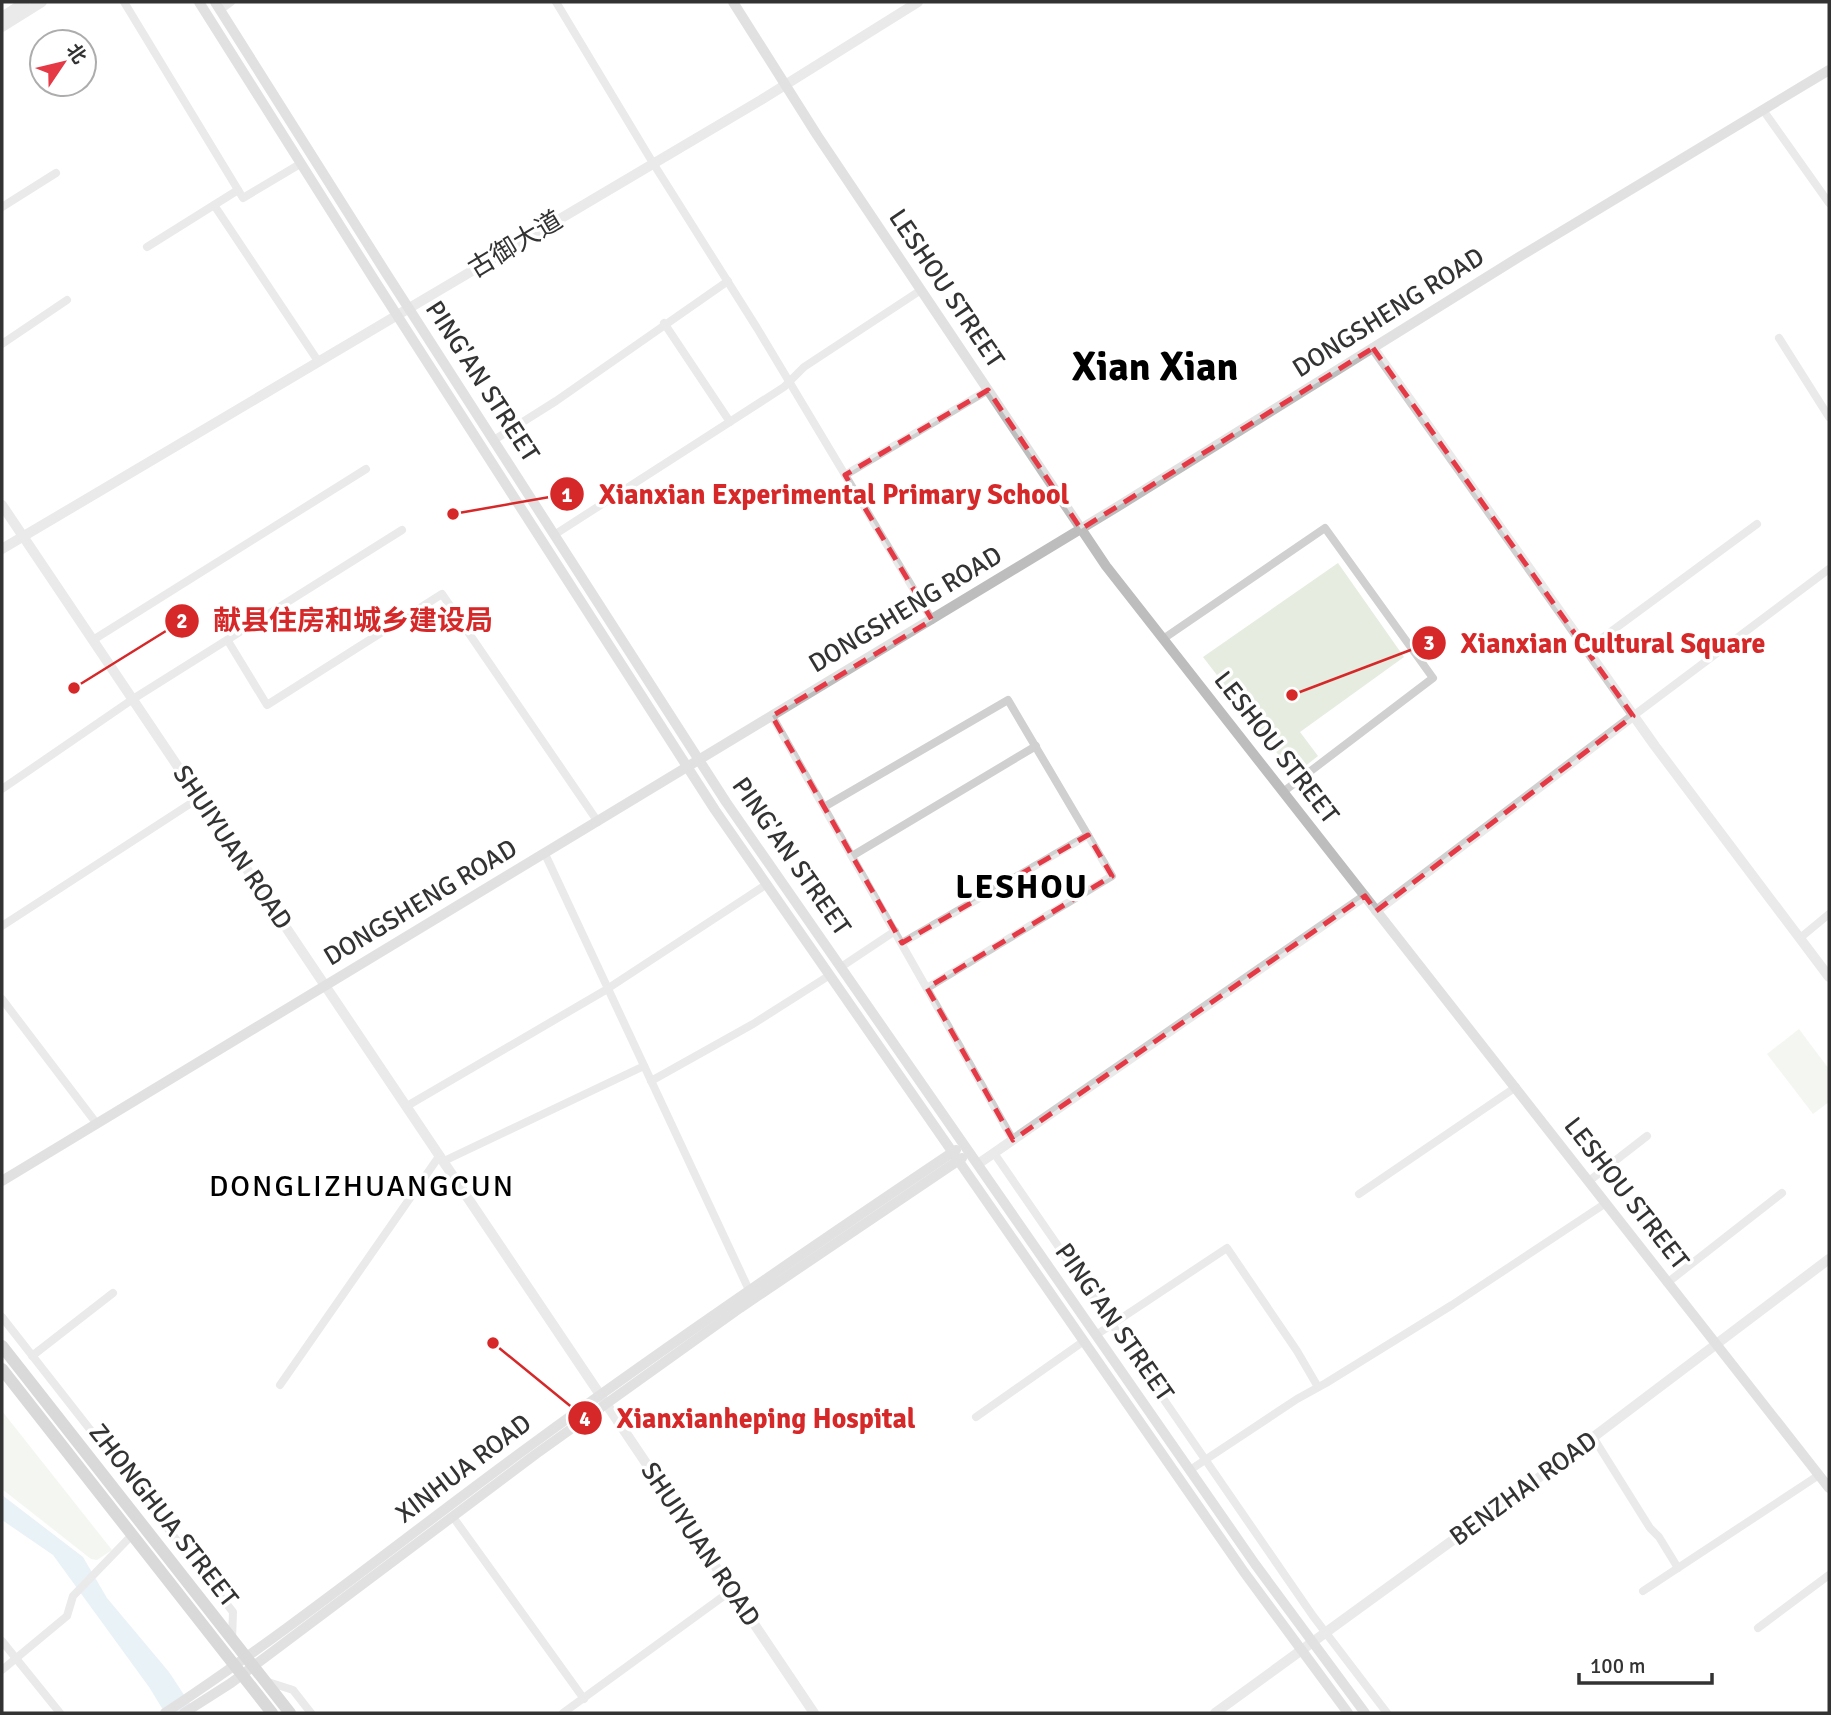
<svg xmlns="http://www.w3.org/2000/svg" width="1831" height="1715" font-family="Signika,'Noto Sans SC',sans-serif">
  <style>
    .green { fill: #e6ecdf }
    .water { fill: #cfe2ee }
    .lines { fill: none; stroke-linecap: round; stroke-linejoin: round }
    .minor { stroke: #d0d0d0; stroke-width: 8 }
    .tertiary { stroke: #d0d0d0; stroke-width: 10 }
    .secondary { stroke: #bdbdbd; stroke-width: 10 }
    .primary { stroke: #ababab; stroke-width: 12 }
    .marked { fill: none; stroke: #e63946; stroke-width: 5; stroke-dasharray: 14 9; stroke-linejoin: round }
    .labels { text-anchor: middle; stroke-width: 7; stroke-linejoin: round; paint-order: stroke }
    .street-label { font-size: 26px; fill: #333; stroke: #fff }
    .quarter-label { font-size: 30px; letter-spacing: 2px; fill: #000; stroke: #fff }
    .district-label { font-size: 33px; font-weight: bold; letter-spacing: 2px; fill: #000; stroke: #fff }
    .town-label { font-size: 40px; font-weight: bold; fill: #000; stroke: #fff }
    .leader { fill: none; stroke: #d62828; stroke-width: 2.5 }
    .callout-dot { fill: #d62828; stroke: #fff; stroke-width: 2.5 }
    .mark-label { font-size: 21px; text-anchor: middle; font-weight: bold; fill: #fff }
    .callout-label { font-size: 28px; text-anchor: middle; font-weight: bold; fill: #d62828; stroke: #fff; stroke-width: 7; stroke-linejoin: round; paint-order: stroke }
  </style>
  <rect width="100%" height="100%" fill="#fff"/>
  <g class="green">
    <path d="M1338,563L1404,657L1300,732L1318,756L1294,775L1203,657Z"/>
    <path d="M1799,1029L1829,1069V1102L1813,1114L1767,1054Z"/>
    <path d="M2,1411L112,1550L97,1560L91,1559L2,1489Z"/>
  </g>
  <path class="water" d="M2,1495L83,1557L107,1598L169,1672L196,1713H165L149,1687L53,1555L2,1520Z"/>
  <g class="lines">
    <g class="minor">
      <path d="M124,2L243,198L300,164"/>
      <path d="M556,2L653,163L757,328L932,620"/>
      <path d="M220,10L231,2"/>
      <path d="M1763,110L1829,203"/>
      <path d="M214,205L318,361"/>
      <path d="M2,207L56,173"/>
      <path d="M147,247L238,190"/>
      <path d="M664,323L730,422"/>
      <path d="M1779,338L1829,417"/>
      <path d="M2,344L67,300"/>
      <path d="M494,440L556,401L728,281"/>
      <path d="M845,475L988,390"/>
      <path d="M554,535L784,387L804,367L921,290"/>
      <path d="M1163,639L1325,528L1433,678L1283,792"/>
      <path d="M93,640L366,469"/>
      <path d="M228,641L267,705L442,594L598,822"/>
      <path d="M1586,650L1757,524"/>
      <path d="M772,716L1013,1140"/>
      <path d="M1633,716L1829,569"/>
      <path d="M2,789L133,699L402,530"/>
      <path d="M824,807L1008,700L1112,876L927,988"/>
      <path d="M545,854L749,1290"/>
      <path d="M852,856L1036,746"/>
      <path d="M2,926L199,798"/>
      <path d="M1800,938L1829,914"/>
      <path d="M902,943L1088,835"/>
      <path d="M841,967L895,931"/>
      <path d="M2,999L97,1124"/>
      <path d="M651,1081L753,1024L830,975"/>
      <path d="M407,1106L604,991L767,884"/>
      <path d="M994,1153L1313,1616L1387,1713"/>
      <path d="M444,1161L644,1066"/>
      <path d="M1589,1181L1647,1136"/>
      <path d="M1359,1194L1516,1087"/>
      <path d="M1667,1283L1782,1193"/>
      <path d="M2,1317L233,1612L232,1639"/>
      <path d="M1096,1335L1227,1248L1297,1351L1318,1387"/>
      <path d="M32,1356L113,1293"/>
      <path d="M280,1385L440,1155"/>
      <path d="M976,1417L1084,1341"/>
      <path d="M1593,1437L1650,1528L1659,1537L1678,1568"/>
      <path d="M1190,1470L1297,1399L1326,1383L1452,1305L1606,1203"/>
      <path d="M453,1517L584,1699"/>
      <path d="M1643,1591L1819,1475"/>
      <path d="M1758,1628L1829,1575"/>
      <path d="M2,1641L60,1713"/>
      <path d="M2,1670L67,1616L73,1596L132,1535"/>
      <path d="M268,1682L293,1690L311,1713"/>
      <path d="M563,1713L732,1590"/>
    </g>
    <g class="tertiary">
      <path d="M2,17L25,2"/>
      <path d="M2,27L42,2"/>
      <path d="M1373,348L1655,746L1829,977"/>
      <path d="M2,505L814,1713"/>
      <path d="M2,549L761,100L918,2"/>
      <path d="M1376,911L1633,716"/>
      <path d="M978,1164L1365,896"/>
      <path d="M1215,1713L1563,1460L1829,1259"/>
    </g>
    <g class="secondary">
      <path d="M199,2L375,281L715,810L1244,1572L1348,1713"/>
      <path d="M215,2L386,273L726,802L1255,1564L1365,1713"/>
      <path d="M733,2L817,135L1106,566L1829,1488"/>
      <path d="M2,1181L1117,507L1519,257L1829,70"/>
      <path d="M165,1713C291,1630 409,1534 531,1445C670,1343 813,1246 956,1150"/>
      <path d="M184,1713L231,1683L536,1454L740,1308L962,1158"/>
    </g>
    <g class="primary">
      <path d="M2,1346L290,1713"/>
      <path d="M2,1369L272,1713"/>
    </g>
  </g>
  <path d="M0 0H1831V1715H0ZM1373,348L1633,716L1376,911L1365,896L1013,1140L927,988L1112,876L1088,835L902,943L772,716L932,620L845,475L988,390L1081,529Z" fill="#fff" fill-opacity=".55" fill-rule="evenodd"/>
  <path class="marked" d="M1373,348L1633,716L1376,911L1365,896L1013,1140L927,988L1112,876L1088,835L902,943L772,716L932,620L845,475L988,390L1081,529Z"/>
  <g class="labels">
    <g class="street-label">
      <text transform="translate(515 244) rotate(-31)" y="9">古御大道</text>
      <text transform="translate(947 288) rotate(56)" y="9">LESHOU STREET</text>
      <text transform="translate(1388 312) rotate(-32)" y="9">DONGSHENG ROAD</text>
      <text transform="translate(483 381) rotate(57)" y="9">PING'AN STREET</text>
      <text transform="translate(905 609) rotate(-31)" y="9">DONGSHENG ROAD</text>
      <text transform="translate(1277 747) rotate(52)" y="9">LESHOU STREET</text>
      <text transform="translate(233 847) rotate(56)" y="9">SHUIYUAN ROAD</text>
      <text transform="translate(792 856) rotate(55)" y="9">PING'AN STREET</text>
      <text transform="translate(420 902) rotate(-31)" y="9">DONGSHENG ROAD</text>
      <text transform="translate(1627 1193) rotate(52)" y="9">LESHOU STREET</text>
      <text transform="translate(1115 1322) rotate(55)" y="9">PING'AN STREET</text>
      <text transform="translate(463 1468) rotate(-37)" y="9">XINHUA ROAD</text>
      <text transform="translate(1523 1488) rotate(-36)" y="9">BENZHAI ROAD</text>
      <text transform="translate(164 1515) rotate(52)" y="9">ZHONGHUA STREET</text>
      <text transform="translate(701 1544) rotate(56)" y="9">SHUIYUAN ROAD</text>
    </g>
    <g class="quarter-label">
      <text x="362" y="1196">DONGLIZHUANGCUN</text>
    </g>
    <g class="district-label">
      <text x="1022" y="898">LESHOU</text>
    </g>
    <g class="town-label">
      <text x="1155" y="380">Xian Xian</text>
    </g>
  </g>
  <path class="leader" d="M453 514L567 494M74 688L182 621M1292 695L1429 643M493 1343L585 1418"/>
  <g class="callout-dot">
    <circle cx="453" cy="514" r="7"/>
    <circle cx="74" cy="688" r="7"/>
    <circle cx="1292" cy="695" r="7"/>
    <circle cx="493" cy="1343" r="7"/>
    <circle cx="567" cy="494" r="18"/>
    <circle cx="182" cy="621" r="18"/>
    <circle cx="1429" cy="643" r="18"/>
    <circle cx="585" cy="1418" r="18"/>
  </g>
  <g class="mark-label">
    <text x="567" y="502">1</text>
    <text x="182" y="628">2</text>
    <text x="1429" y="650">3</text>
    <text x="585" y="1426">4</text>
  </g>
  <g class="callout-label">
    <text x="834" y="504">Xianxian Experimental Primary School</text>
    <text x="353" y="630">献县住房和城乡建设局</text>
    <text x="1613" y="653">Xianxian Cultural Square</text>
    <text x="766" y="1428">Xianxianheping Hospital</text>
  </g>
  <rect width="1831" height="1715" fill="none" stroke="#333333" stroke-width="7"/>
  <g transform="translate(63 63) rotate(55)"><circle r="33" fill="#ffffff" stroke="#adadad" stroke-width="2"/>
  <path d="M0-5L12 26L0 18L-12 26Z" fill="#e63946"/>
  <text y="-10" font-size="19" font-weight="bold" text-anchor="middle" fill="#333333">北</text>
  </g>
  <path d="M1579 1673v10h133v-10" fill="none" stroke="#333333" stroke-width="3.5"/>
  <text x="1590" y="1673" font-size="21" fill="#333333" stroke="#ffffff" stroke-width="5" paint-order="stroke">100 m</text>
</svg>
